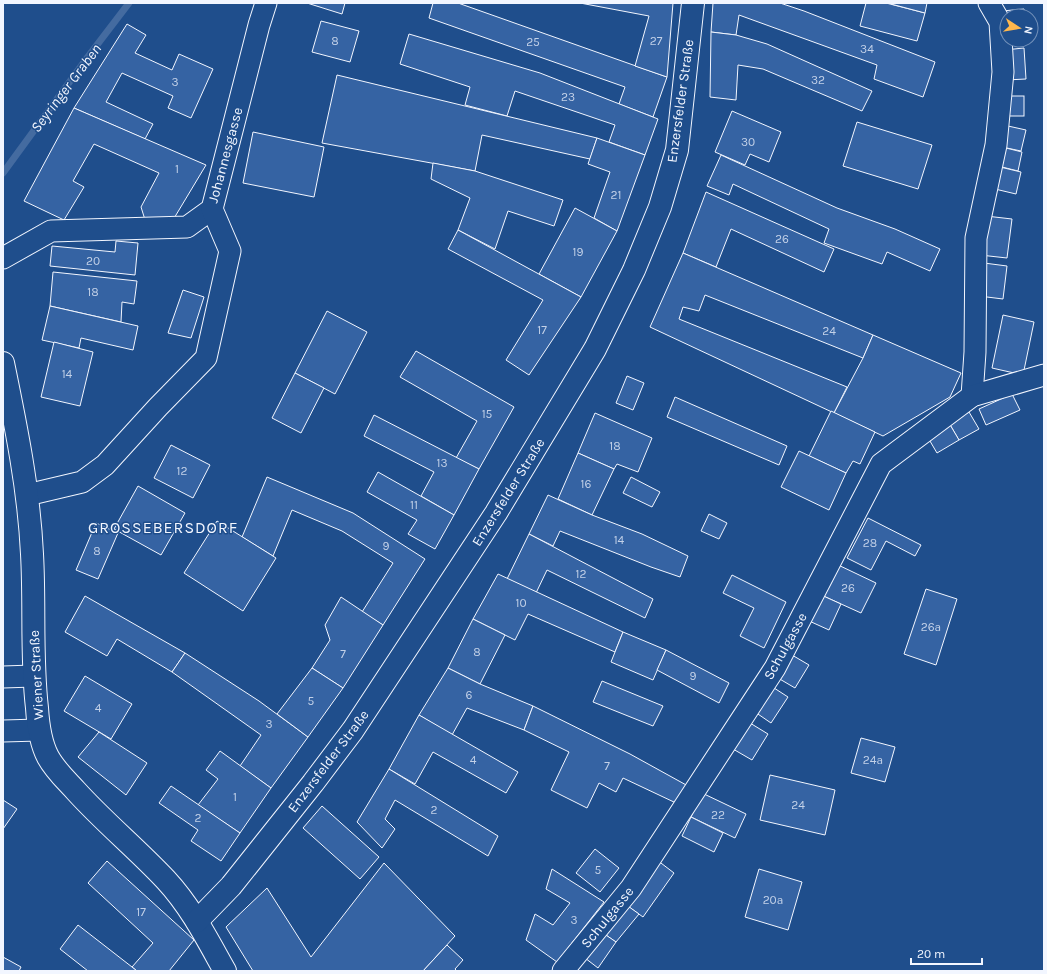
<svg xmlns="http://www.w3.org/2000/svg" width="1047" height="974" font-family="Karla,sans-serif">
  <style>
    .lines { fill: none; stroke-linecap: round; stroke-linejoin: round }
    .stream { stroke: #446ba0; stroke-width: 7 }
    .building { fill: #3563a3; stroke: #f2f6ff }
    .street-casing { stroke: #f2f6ff; stroke-width: 23 }
    .secondary-casing { stroke: #f2f6ff; stroke-width: 24 }
    .street { stroke: #1f4e8c; stroke-width: 21 }
    .secondary { stroke: #1f4e8c; stroke-width: 22 }
    .labels { text-anchor: middle; stroke-width: 3; stroke-linejoin: round; paint-order: stroke }
    .number-label { font-size: 12px; fill: #c3d1e8 }
    .street-label { font-size: 14px; fill: #f2f6ff; stroke: #1f4e8c }
    .water-label { font-size: 15px; font-style: italic; fill: #f2f6ff; stroke: #1f4e8c }
    .quarter-label { font-size: 16px; letter-spacing: 1px; fill: #f2f6ff; stroke: #1f4e8c }
  </style>
  <rect width="100%" height="100%" fill="#1f4e8c"/>
  <g class="lines">
    <path class="stream" d="M3,173L87,58L129,3"/>
  </g>
  <g class="building">
    <path d="M307,3H345L342,14Z"/>
    <path d="M433,3H458L667,77L653,117L619,104L625,87L429,18Z"/>
    <path d="M580,3H673L667,77L635,66L649,16Z"/>
    <path d="M713,3H780L804,11L935,62L923,97L874,79L877,65L739,15L736,35L711,32Z"/>
    <path d="M866,3H886L925,13L917,41L860,26Z"/>
    <path d="M891,3H927L925,13L891,4Z"/>
    <path d="M1024,9V16H1007L1002,11Z"/>
    <path d="M321,21L359,31L350,62L312,52Z"/>
    <path d="M127,24L146,35L135,53L172,70L179,54L213,69L191,118L168,108L173,96L122,73L106,102L153,124L145,139L74,108Z"/>
    <path d="M711,32L736,35L767,44L872,91L862,111L763,69L738,65L736,100L710,97Z"/>
    <path d="M409,34L540,73L658,119L645,155L609,142L615,125L515,91L507,116L465,105L470,87L400,64Z"/>
    <path d="M1024,48L1026,79L1006,80L1004,50Z"/>
    <path d="M337,75L597,138L590,159L482,135L475,171L322,143Z"/>
    <rect x="1006" y="96" width="18" height="20"/>
    <path d="M74,108L206,165L173,220L146,223L141,207L159,173L94,144L73,181L84,187L64,220L24,201Z"/>
    <path d="M732,111L781,132L769,162L750,154L745,165L715,152Z"/>
    <path d="M857,122L932,145L918,189L843,166Z"/>
    <path d="M1008,126L1026,130L1021,151L1002,147Z"/>
    <path d="M253,132L324,147L314,197L243,183Z"/>
    <path d="M597,138L645,155L617,231L594,218L610,172L588,164Z"/>
    <path d="M1002,147L1022,152L1018,171L998,166Z"/>
    <path d="M721,155L837,208L895,229L940,249L930,271L887,252L882,264L824,243L829,229L733,184L729,195L707,186Z"/>
    <path d="M433,163L475,171L563,200L554,226L508,211L495,249L458,230L470,198L431,179Z"/>
    <path d="M1000,167L1021,172L1016,194L995,189Z"/>
    <path d="M706,192L834,249L824,272L731,229L716,267L683,253Z"/>
    <path d="M575,208L617,231L581,297L539,274Z"/>
    <path d="M986,216L1012,219L1007,258L980,255Z"/>
    <path d="M458,230L581,297L529,375L506,360L543,300L448,249Z"/>
    <path d="M116,241L138,243L135,275L50,266L52,246L115,252Z"/>
    <path d="M683,253L873,335L863,358L705,295L699,311L683,307L679,319L847,387L834,413L650,327Z"/>
    <path d="M984,263L1007,266L1003,299L979,296Z"/>
    <path d="M53,272L137,281L134,304L122,302L121,322L50,306Z"/>
    <path d="M183,290L204,297L191,338L168,333Z"/>
    <path d="M50,306L138,326L133,350L81,338L79,348L42,340Z"/>
    <path d="M327,311L367,332L335,394L295,373Z"/>
    <path d="M1003,315L1034,322L1023,375L992,368Z"/>
    <path d="M873,335L961,373L950,397L883,436L834,413L863,358Z"/>
    <path d="M54,342L93,352L80,406L41,397Z"/>
    <path d="M416,351L514,407L479,469L456,458L477,421L400,377Z"/>
    <path d="M295,373L324,388L301,433L272,418Z"/>
    <path d="M627,376L644,383L633,410L616,403Z"/>
    <path d="M1012,394L1020,410L986,425L979,409Z"/>
    <path d="M675,397L787,446L779,465L667,417Z"/>
    <path d="M831,411L875,432L860,464L853,461L846,473L809,456Z"/>
    <path d="M969,412L979,429L959,440L949,423Z"/>
    <path d="M595,413L652,438L638,472L617,464L614,469L578,453Z"/>
    <path d="M374,415L479,469L454,515L421,496L434,472L364,436Z"/>
    <path d="M949,423L959,440L937,453L927,436Z"/>
    <path d="M171,445L210,465L193,498L154,478Z"/>
    <path d="M799,451L846,473L829,510L781,487Z"/>
    <path d="M578,453L614,469L592,515L558,499Z"/>
    <path d="M378,472L454,515L435,549L408,534L417,520L367,492Z"/>
    <path d="M267,477L353,513L425,559L383,625L362,612L393,563L342,531L292,510L273,556L242,537Z"/>
    <path d="M631,477L660,492L652,507L623,493Z"/>
    <path d="M138,486L185,513L161,555L114,529Z"/>
    <path d="M548,495L592,515L642,534L688,556L680,577L651,567L560,531L553,546L529,534Z"/>
    <path d="M709,514L727,523L719,539L701,531Z"/>
    <path d="M868,518L921,545L915,556L886,541L871,570L847,558Z"/>
    <path d="M217,521L276,558L243,611L184,573Z"/>
    <path d="M96,523L118,533L98,579L76,570Z"/>
    <path d="M529,534L653,599L645,618L547,570L536,593L507,579Z"/>
    <path d="M834,563L876,583L861,613L819,594Z"/>
    <path d="M498,574L623,632L615,652L528,614L515,640L473,619Z"/>
    <path d="M732,575L786,602L764,648L740,636L754,608L723,593Z"/>
    <path d="M926,589L957,599L936,665L904,654Z"/>
    <path d="M819,594L841,604L829,630L807,620Z"/>
    <path d="M85,596L185,653L172,672L117,639L107,656L65,632Z"/>
    <path d="M341,597L383,625L343,688L312,668L330,640L325,625Z"/>
    <path d="M473,619L505,635L480,684L448,668Z"/>
    <path d="M623,632L666,650L653,680L611,662Z"/>
    <path d="M666,650L729,683L719,703L657,670Z"/>
    <path d="M185,653L259,701L308,737L271,788L240,766L261,735L172,672Z"/>
    <path d="M792,655L809,665L795,688L778,678Z"/>
    <path d="M312,668L343,688L308,737L277,714Z"/>
    <path d="M448,668L480,684L533,706L524,730L467,708L452,735L419,715Z"/>
    <path d="M85,676L132,704L111,739L64,711Z"/>
    <path d="M602,681L663,706L653,726L593,702Z"/>
    <path d="M771,686L788,697L771,723L755,712Z"/>
    <path d="M533,706L630,754L688,786L676,803L623,778L616,792L599,783L587,808L551,790L569,752L524,730Z"/>
    <path d="M419,715L518,772L506,793L433,752L415,784L389,769Z"/>
    <path d="M750,723L768,734L752,760L733,749Z"/>
    <path d="M99,732L147,763L126,795L78,757Z"/>
    <path d="M861,738L895,747L885,782L851,773Z"/>
    <path d="M220,751L271,788L240,833L198,805L218,779L206,770Z"/>
    <path d="M389,769L498,836L488,856L395,800L385,819L395,829L382,848L357,822Z"/>
    <path d="M770,775L835,790L825,835L760,820Z"/>
    <path d="M171,786L240,833L221,861L191,841L198,830L159,803Z"/>
    <path d="M702,793L746,814L735,838L691,817Z"/>
    <path d="M3,800L17,809L3,829Z"/>
    <path d="M322,806L379,857L360,879L303,828Z"/>
    <path d="M691,817L723,833L714,852L682,836Z"/>
    <path d="M595,849L619,868L600,892L576,873Z"/>
    <path d="M657,860L674,873L643,917L625,904Z"/>
    <path d="M107,861L194,940L169,971H137L132,967L153,943L88,883Z"/>
    <path d="M384,863L455,936L423,971H253L226,927L267,888L311,957Z"/>
    <path d="M552,869L604,902L557,962L526,940L535,914L553,925L570,903L546,889Z"/>
    <path d="M759,869L802,882L788,930L745,917Z"/>
    <path d="M625,904L639,914L616,942L603,933Z"/>
    <path d="M78,925L132,967L137,971H88L60,949Z"/>
    <path d="M603,933L616,942L598,968L585,958Z"/>
    <path d="M447,945L463,960L455,969L457,971H423Z"/>
    <path d="M3,957L21,967L19,971H3Z"/>
  </g>
  <g class="lines">
    <g class="street-casing">
      <g id="street">
        <path d="M3,258L51,231L187,227L212,209L259,25L266,3"/>
        <path d="M972,396L975,352L976,238L996,145L1003,72L1000,22L989,3"/>
        <path d="M27,495L82,482L105,465L158,407L206,358L230,251L212,209"/>
        <path d="M3,677L33,676"/>
        <path d="M3,731L39,730"/>
        <path d="M563,971L631,888L775,668L881,464L972,396L1044,375"/>
      </g>
    </g>
    <g class="secondary-casing">
      <g id="secondary">
        <path d="M3,363C16,426 29,490 32,554C35,606 31,657 37,708C38,724 40,742 48,757C55,770 66,780 76,791C104,822 137,849 166,880C191,907 207,939 225,971"/>
        <path d="M197,921L231,886L313,783L353,730L496,513L595,349L634,270L660,207L677,150L693,3"/>
      </g>
    </g>
    <use href="#street" class="street"/>
    <use href="#secondary" class="secondary"/>
  </g>
  <g class="labels">
    <g class="number-label">
      <text x="335" y="45">8</text>
      <text x="656" y="45">27</text>
      <text x="533" y="46">25</text>
      <text x="867" y="53">34</text>
      <text x="818" y="84">32</text>
      <text x="175" y="86">3</text>
      <text x="568" y="101">23</text>
      <text x="748" y="146">30</text>
      <text x="177" y="173">1</text>
      <text x="616" y="199">21</text>
      <text x="782" y="243">26</text>
      <text x="578" y="256">19</text>
      <text x="93" y="265">20</text>
      <text x="93" y="296">18</text>
      <text x="542" y="334">17</text>
      <text x="829" y="335">24</text>
      <text x="67" y="378">14</text>
      <text x="487" y="418">15</text>
      <text x="615" y="450">18</text>
      <text x="442" y="467">13</text>
      <text x="182" y="475">12</text>
      <text x="586" y="488">16</text>
      <text x="414" y="509">11</text>
      <text x="619" y="544">14</text>
      <text x="870" y="547">28</text>
      <text x="386" y="550">9</text>
      <text x="97" y="555">8</text>
      <text x="581" y="578">12</text>
      <text x="848" y="592">26</text>
      <text x="521" y="607">10</text>
      <text x="931" y="631">26a</text>
      <text x="477" y="656">8</text>
      <text x="343" y="658">7</text>
      <text x="693" y="680">9</text>
      <text x="469" y="699">6</text>
      <text x="311" y="705">5</text>
      <text x="98" y="712">4</text>
      <text x="269" y="728">3</text>
      <text x="473" y="764">4</text>
      <text x="873" y="764">24a</text>
      <text x="607" y="770">7</text>
      <text x="235" y="801">1</text>
      <text x="798" y="809">24</text>
      <text x="434" y="814">2</text>
      <text x="718" y="819">22</text>
      <text x="198" y="822">2</text>
      <text x="598" y="874">5</text>
      <text x="773" y="904">20a</text>
      <text x="141" y="916">17</text>
      <text x="574" y="924">3</text>
    </g>
    <g class="street-label">
      <text transform="translate(680 101) rotate(-82)" y="5">Enzersfelder Straße</text>
      <text transform="translate(225 155) rotate(-75)" y="5">Johannesgasse</text>
      <text transform="translate(508 492) rotate(-58)" y="5">Enzersfelder Straße</text>
      <text transform="translate(785 646) rotate(-61)" y="5">Schulgasse</text>
      <text transform="translate(36 675) rotate(-93)" y="5">Wiener Straße</text>
      <text transform="translate(328 761) rotate(-53)" y="5">Enzersfelder Straße</text>
      <text transform="translate(607 917) rotate(-51)" y="5">Schulgasse</text>
    </g>
    <g class="water-label">
      <text transform="translate(66 88) rotate(-53)" y="5">Seyringer Graben</text>
    </g>
    <g class="quarter-label">
      <text x="163" y="533">GROSSEBERSDORF</text>
    </g>
  </g>
  <rect width="1047" height="974" fill="none" stroke="#f2f6ff" stroke-width="8"/>
  <g transform="translate(1019 28) rotate(102)"><circle r="19" fill="#1f4e8c" stroke="#7391ba"/>
  <path d="M0-3L7 15L0 10L-7 15Z" fill="#ffb74d"/>
  <text y="-6" font-size="11" font-weight="bold" text-anchor="middle" fill="#f2f6ff">N</text>
  </g>
  <path d="M911 958v6h71v-6" fill="none" stroke="#f2f6ff" stroke-width="2"/>
  <text x="917" y="958" font-size="12" fill="#f2f6ff" stroke="#1f4e8c" stroke-width="3" paint-order="stroke">20 m</text>
</svg>
